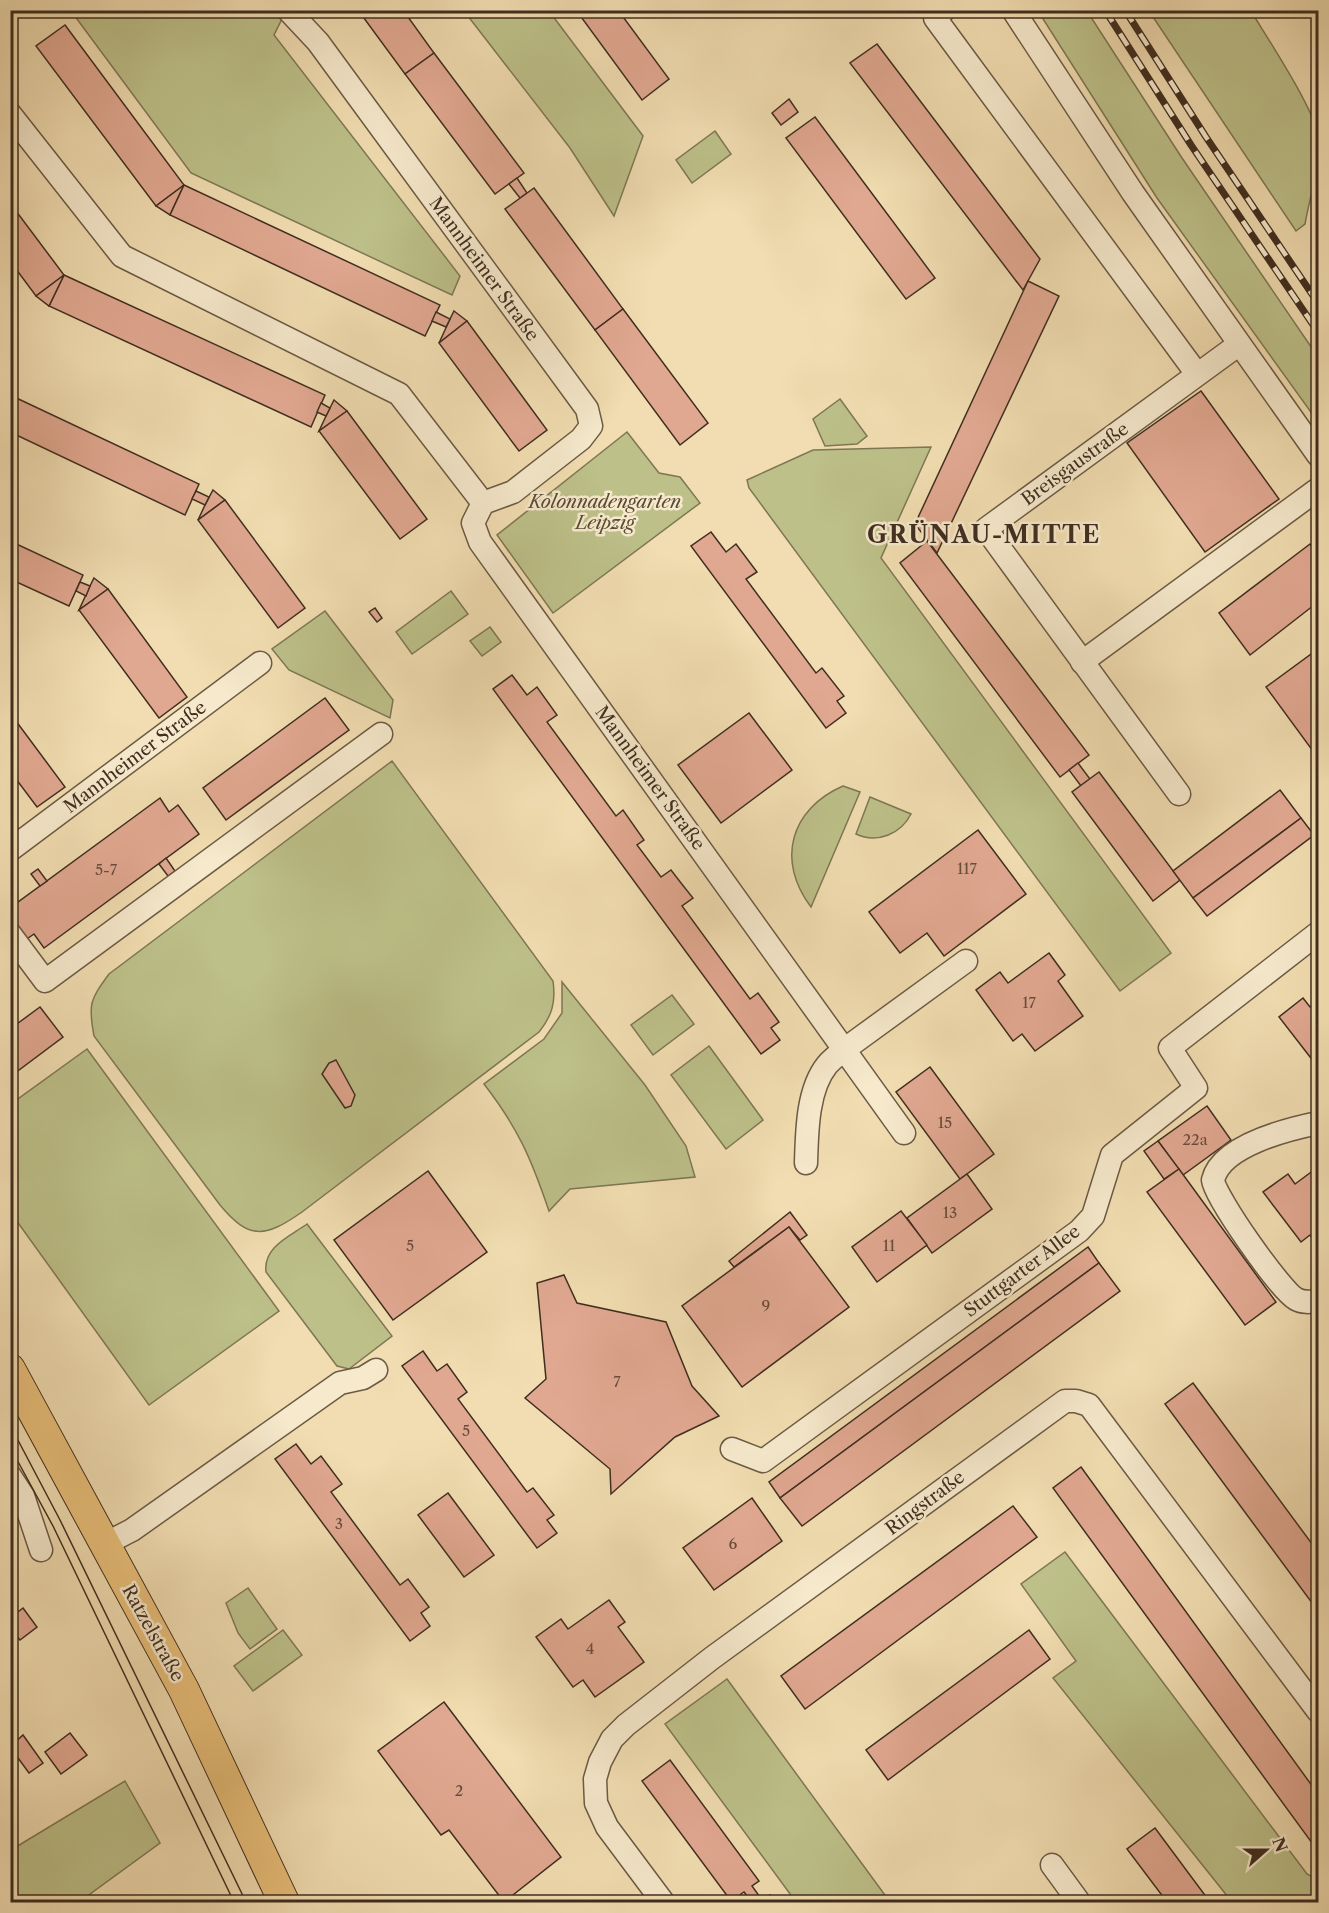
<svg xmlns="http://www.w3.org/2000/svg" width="1329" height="1913" font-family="'Libre Caslon Text',serif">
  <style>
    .green { fill: #bdc089; stroke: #7e7754; stroke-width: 1.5 }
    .building { fill: #e1a891; stroke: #402e20; stroke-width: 1.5 }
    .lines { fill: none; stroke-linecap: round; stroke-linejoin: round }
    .minor-casing { stroke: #6c5a44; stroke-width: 25 }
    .major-casing { stroke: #402e20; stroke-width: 32 }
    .minor { stroke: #f6e9cc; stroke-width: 22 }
    .major { stroke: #e8be78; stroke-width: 30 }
    .tram { stroke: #402e20; stroke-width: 1.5 }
    .rail-casing { stroke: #402e20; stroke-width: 7 }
    .rail { stroke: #f6e9cc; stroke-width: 4.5; stroke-dasharray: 14; stroke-linecap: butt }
    .labels { text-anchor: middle; stroke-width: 5; stroke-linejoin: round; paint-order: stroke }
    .number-label { font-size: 15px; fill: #684c3c }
    .street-label { font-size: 18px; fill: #402e20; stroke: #f6e9cc }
    .park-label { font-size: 18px; font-style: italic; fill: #594b35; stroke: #f6e9cc }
    .district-label { font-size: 24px; font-weight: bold; letter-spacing: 1.5px; fill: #402e20; stroke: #f6e9cc }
  </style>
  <rect width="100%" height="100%" fill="#f1ddb1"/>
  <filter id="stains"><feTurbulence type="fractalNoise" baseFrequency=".00333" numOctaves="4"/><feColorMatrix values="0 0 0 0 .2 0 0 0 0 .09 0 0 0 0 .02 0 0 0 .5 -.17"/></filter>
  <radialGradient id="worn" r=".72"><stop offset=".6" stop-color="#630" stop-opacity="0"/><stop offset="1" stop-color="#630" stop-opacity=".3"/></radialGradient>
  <g class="green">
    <path d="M71,11H286L274,35L460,276L452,295L191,173Z"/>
    <path d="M464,11H549L643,136L614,216L570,148Z"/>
    <path d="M1038,11H1087L1182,158L1318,357V422L1157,198Z"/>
    <path d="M1149,11H1251C1266,36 1317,113 1318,137C1320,166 1310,196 1305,224L1296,231Z"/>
    <path d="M715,131L731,154L692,183L676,160Z"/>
    <path d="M840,399L867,436L857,444L825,446L813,419Z"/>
    <path d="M627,432L659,473L680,477L700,503L553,613L497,535Z"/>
    <path d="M931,447L881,558L1171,953L1120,991L749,488L747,480L813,450Z"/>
    <path d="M451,591L468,614L412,654L396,632Z"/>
    <path d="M325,611L393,700L390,718L289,670L272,649Z"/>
    <path d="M490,627L501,642L482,656L470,641Z"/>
    <path d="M392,761L553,981C556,1002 552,1016 539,1032L302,1212C265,1238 249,1240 220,1205L94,1036C88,1004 90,1000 109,974Z"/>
    <path d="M843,786L860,792L811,907C776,861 790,809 843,786Z"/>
    <path d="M870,797L911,814C901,834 877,844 856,834Z"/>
    <path d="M562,982L645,1085L686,1146L695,1177L570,1189L549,1211C531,1158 518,1128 484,1084L544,1039L562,1013Z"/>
    <path d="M672,995L694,1024L653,1055L631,1025Z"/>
    <path d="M709,1046L763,1120L726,1149L671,1075Z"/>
    <path d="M87,1049L279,1311L149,1405L11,1213V1104Z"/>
    <path d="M307,1224L392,1336L349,1369L337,1366L266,1272C263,1247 289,1237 307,1224Z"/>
    <path d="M1065,1552L1307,1874L1318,1880V1902H1232L1053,1678L1076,1661L1021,1584Z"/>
    <path d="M248,1588L277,1629L250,1649L238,1633L226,1603Z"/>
    <path d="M283,1630L302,1655L253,1691L234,1666Z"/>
    <path d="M727,1679L890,1902H796L665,1724Z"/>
    <path d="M125,1781L160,1843L79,1902H11V1850Z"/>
  </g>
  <g class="building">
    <path d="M358,10H403L434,53L405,74Z"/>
    <path d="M576,10H618L669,79L642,100Z"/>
    <path d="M1310,10H1318V21Z"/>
    <path d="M65,25L184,185L156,206L36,46Z"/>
    <path d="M877,44L1040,259L1023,290L850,63Z"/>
    <path d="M434,53L524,173L495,194L405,74Z"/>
    <path d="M789,99L798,112L781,125L772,113Z"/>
    <path d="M815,117L935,278L906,299L786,138Z"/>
    <path d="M517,178L527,193L520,198L509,184Z"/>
    <path d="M184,185L170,215L156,206Z"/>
    <path d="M184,185L440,305L425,336L170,215Z"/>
    <path d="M534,188L623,309L595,330L505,209Z"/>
    <path d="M10,203L64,275L36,296L10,261Z"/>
    <path d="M64,275L325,395L311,427L49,306Z"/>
    <path d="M64,275L49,306L36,296Z"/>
    <path d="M1028,281L1059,296L937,553L915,524Z"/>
    <path d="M623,309L708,423L680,445L595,330Z"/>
    <path d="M454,311L467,321L439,343L450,319Z"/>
    <path d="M436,312L450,319L446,327L432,321Z"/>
    <path d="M467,321L547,430L519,451L439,343Z"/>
    <path d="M1201,391L1279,499L1205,552L1127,443Z"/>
    <path d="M10,395L199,484L185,515L10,432Z"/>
    <path d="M334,400L347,411L319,431L326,416Z"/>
    <path d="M321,403L330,408L326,416L317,412Z"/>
    <path d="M347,411L427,519L400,539L319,431Z"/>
    <path d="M213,490L225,500L198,520L205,505Z"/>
    <path d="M196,491L209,497L205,505L192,499Z"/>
    <path d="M225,500L305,608L278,628L198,520Z"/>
    <path d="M711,532L726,552L736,544L757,572L746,579L816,673L822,668L844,696L837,701L846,713L826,728L691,546Z"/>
    <path d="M10,541L83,575L69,606L10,579Z"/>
    <path d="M927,541L1089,755L1060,777L900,563Z"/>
    <path d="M1310,544L1318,555V602L1250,655L1219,613Z"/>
    <path d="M94,578L108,589L79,610L90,586Z"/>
    <path d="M80,582L90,586L86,596L76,591Z"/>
    <path d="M108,589L187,697L159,718L79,610Z"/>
    <path d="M375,608L382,618L377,622L369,612Z"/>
    <path d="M1318,649V758L1266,687Z"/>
    <path d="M512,675L527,695L537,687L557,715L547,722L616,816L623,810L644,840L637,845L661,877L671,870L681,883L693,898L682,906L750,999L758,993L779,1022L771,1028L780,1040L761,1054L493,689Z"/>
    <path d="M325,698L349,730L226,820L203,788Z"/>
    <path d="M10,713L65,787L37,807L10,771Z"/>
    <path d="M749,713L792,770L721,823L678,765Z"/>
    <path d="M1078,763L1090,779L1081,786L1069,770Z"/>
    <path d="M1099,772L1180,880L1153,901L1072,792Z"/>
    <path d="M1280,790L1301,818L1193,898L1173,871Z"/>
    <path d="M160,798L169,812L178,805L199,834L44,948L34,934L24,941L10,923V908Z"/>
    <path d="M1301,818L1314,835L1207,916L1193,898Z"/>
    <path d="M978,830L1026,894L944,956L927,933L900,953L869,912Z"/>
    <path d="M166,858L175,871L168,876L159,864Z"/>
    <path d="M38,869L47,881L40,886L31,874Z"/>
    <path d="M1049,953L1065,975L1058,981L1083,1016L1035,1051L1022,1034L1013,1041L976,990L1000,972L1008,983Z"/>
    <path d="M1303,998L1310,1007L1318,1000V1058L1314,1062L1279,1017Z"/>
    <path d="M40,1007L63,1037L11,1076L10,1029Z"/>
    <path d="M336,1060L355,1095L351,1106L345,1108L322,1074L329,1063Z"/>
    <path d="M930,1067L994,1154L960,1179L896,1092Z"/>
    <path d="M1207,1106L1231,1140L1183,1175L1158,1141Z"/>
    <path d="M1158,1141L1179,1169L1164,1179L1144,1151Z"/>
    <path d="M1318,1167V1246L1310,1235L1301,1242L1263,1192L1288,1174L1295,1184Z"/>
    <path d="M1179,1169L1276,1302L1245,1325L1147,1192Z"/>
    <path d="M428,1171L487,1252L393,1320L334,1240Z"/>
    <path d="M967,1174L992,1209L932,1253L907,1218Z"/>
    <path d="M901,1211L927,1245L877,1282L852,1247Z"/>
    <path d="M790,1212L807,1235L800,1240L789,1227L734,1267L729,1261Z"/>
    <path d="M789,1227L849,1307L742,1387L682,1306Z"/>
    <path d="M1088,1247L1099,1263L780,1498L769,1482Z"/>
    <path d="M1099,1263L1120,1291L802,1526L780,1498Z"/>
    <path d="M564,1275L577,1303L666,1322L692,1386L719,1416L675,1437L611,1494L610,1469L525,1398L546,1379L537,1283Z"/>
    <path d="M423,1351L437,1371L447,1364L467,1392L458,1399L527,1492L533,1488L554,1515L547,1520L557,1533L537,1548L402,1366Z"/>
    <path d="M1193,1383L1318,1552V1611L1165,1404Z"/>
    <path d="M296,1444L311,1464L321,1456L342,1484L331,1492L400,1585L408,1579L429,1607L421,1613L430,1626L410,1641L275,1459Z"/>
    <path d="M1081,1467L1318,1794V1838L1312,1843L1053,1488Z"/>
    <path d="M448,1493L494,1555L464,1577L418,1515Z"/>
    <path d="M752,1498L782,1541L714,1590L683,1548Z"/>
    <path d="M1013,1506L1037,1537L805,1709L781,1676Z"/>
    <path d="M609,1600L625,1622L618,1627L644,1662L595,1697L583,1680L573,1687L536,1637L561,1619L568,1629Z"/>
    <path d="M23,1608L37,1627L20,1640L10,1628V1618Z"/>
    <path d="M1029,1630L1050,1659L888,1780L866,1750Z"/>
    <path d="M444,1702L561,1857L504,1902L449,1830L441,1835L378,1751Z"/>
    <path d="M70,1733L87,1755L61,1774L45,1752Z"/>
    <path d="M23,1735L43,1763L29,1773L10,1747Z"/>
    <path d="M670,1760L759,1881L752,1886L762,1900L770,1895L775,1902H752L744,1892L731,1901L642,1781Z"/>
    <path d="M1155,1828L1210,1902H1167L1127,1849Z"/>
  </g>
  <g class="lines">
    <g class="minor-casing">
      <g id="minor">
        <path d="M288,10L318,42L587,409L591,426L581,439L513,492L483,503L473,523L480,542L904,1133"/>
        <path d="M944,10L935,18L1197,374"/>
        <path d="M1013,10L1133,193L1318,455"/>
        <path d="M10,114L122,256L399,394L483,503"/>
        <path d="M1082,662L1318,489"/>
        <path d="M1179,794L986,529L1238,345"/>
        <path d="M10,850L260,663"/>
        <path d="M10,934L45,981L381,734"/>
        <path d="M1318,1123C1289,1129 1221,1145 1213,1180C1215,1197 1280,1290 1296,1299C1303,1303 1310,1302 1318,1301"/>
        <path d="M806,1163C807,1132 807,1090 827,1065C832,1059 839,1054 845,1049L966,961"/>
        <path d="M732,1449L763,1461L1079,1231L1093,1216L1112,1155L1196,1088L1170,1048L1318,933"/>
        <path d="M10,1476L23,1496L41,1550"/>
        <path d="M105,1544L132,1530L340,1383L363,1378L376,1370"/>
        <path d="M1052,1865L1079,1902"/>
        <path d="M663,1902L607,1827L596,1803L595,1779L600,1762L612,1739L626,1725L712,1658L1065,1401H1076L1089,1405L1318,1711"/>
      </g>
    </g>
    <g class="major-casing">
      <path id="major" d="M10,1369L184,1690L284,1902"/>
    </g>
    <use href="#minor" class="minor"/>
    <use href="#major" class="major"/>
    <g class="tram">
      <path d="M10,1425L60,1520L246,1902"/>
      <path d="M10,1447L53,1526L234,1902"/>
    </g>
    <g class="rail-casing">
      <g id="rail">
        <path d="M1105,10L1191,145L1318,332"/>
        <path d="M1125,10L1206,137L1318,303"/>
      </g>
    </g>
    <use href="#rail" class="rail"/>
  </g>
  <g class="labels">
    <g class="number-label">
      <text x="967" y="874">117</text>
      <text x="106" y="875">5-7</text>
      <text x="1029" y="1008">17</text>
      <text x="945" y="1128">15</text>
      <text x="1195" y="1145">22a</text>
      <text x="950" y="1218">13</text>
      <text x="410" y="1251">5</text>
      <text x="889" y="1251">11</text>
      <text x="766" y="1311">9</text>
      <text x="617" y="1387">7</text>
      <text x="466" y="1436">5</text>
      <text x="339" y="1529">3</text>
      <text x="733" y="1549">6</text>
      <text x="590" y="1654">4</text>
      <text x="459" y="1796">2</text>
    </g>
    <g class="street-label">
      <text transform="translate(484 269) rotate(54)" y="6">Mannheimer Straße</text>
      <text transform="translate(1075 464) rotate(-36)" y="6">Breisgaustraße</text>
      <text transform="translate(135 757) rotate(-37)" y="6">Mannheimer Straße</text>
      <text transform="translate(650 778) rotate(54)" y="6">Mannheimer Straße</text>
      <text transform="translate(1022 1271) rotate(-37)" y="6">Stuttgarter Allee</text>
      <text transform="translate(925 1503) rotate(-37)" y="6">Ringstraße</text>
      <text transform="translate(153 1633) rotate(61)" y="6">Ratzelstraße</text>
    </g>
    <g class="park-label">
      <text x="605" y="508">Kolonnadengarten<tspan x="605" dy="21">Leipzig</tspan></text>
    </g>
    <g class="district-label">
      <text x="984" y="543">GRÜNAU-MITTE</text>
    </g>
  </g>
  <rect width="1329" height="1913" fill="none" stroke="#f1ddb1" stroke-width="36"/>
  <rect x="12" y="12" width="1305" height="1889" fill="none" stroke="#402e20" stroke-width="3"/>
  <rect x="18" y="18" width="1293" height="1877" fill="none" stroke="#402e20" stroke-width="1.5"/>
  <g transform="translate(1266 1850) rotate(69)" stroke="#f6e9cc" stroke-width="4.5" paint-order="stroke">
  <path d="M0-4.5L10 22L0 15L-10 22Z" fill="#402e20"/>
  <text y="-9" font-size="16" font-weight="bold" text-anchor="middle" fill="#402e20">N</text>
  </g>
  <rect width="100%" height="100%" filter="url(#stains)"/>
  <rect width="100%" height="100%" fill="url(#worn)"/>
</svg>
